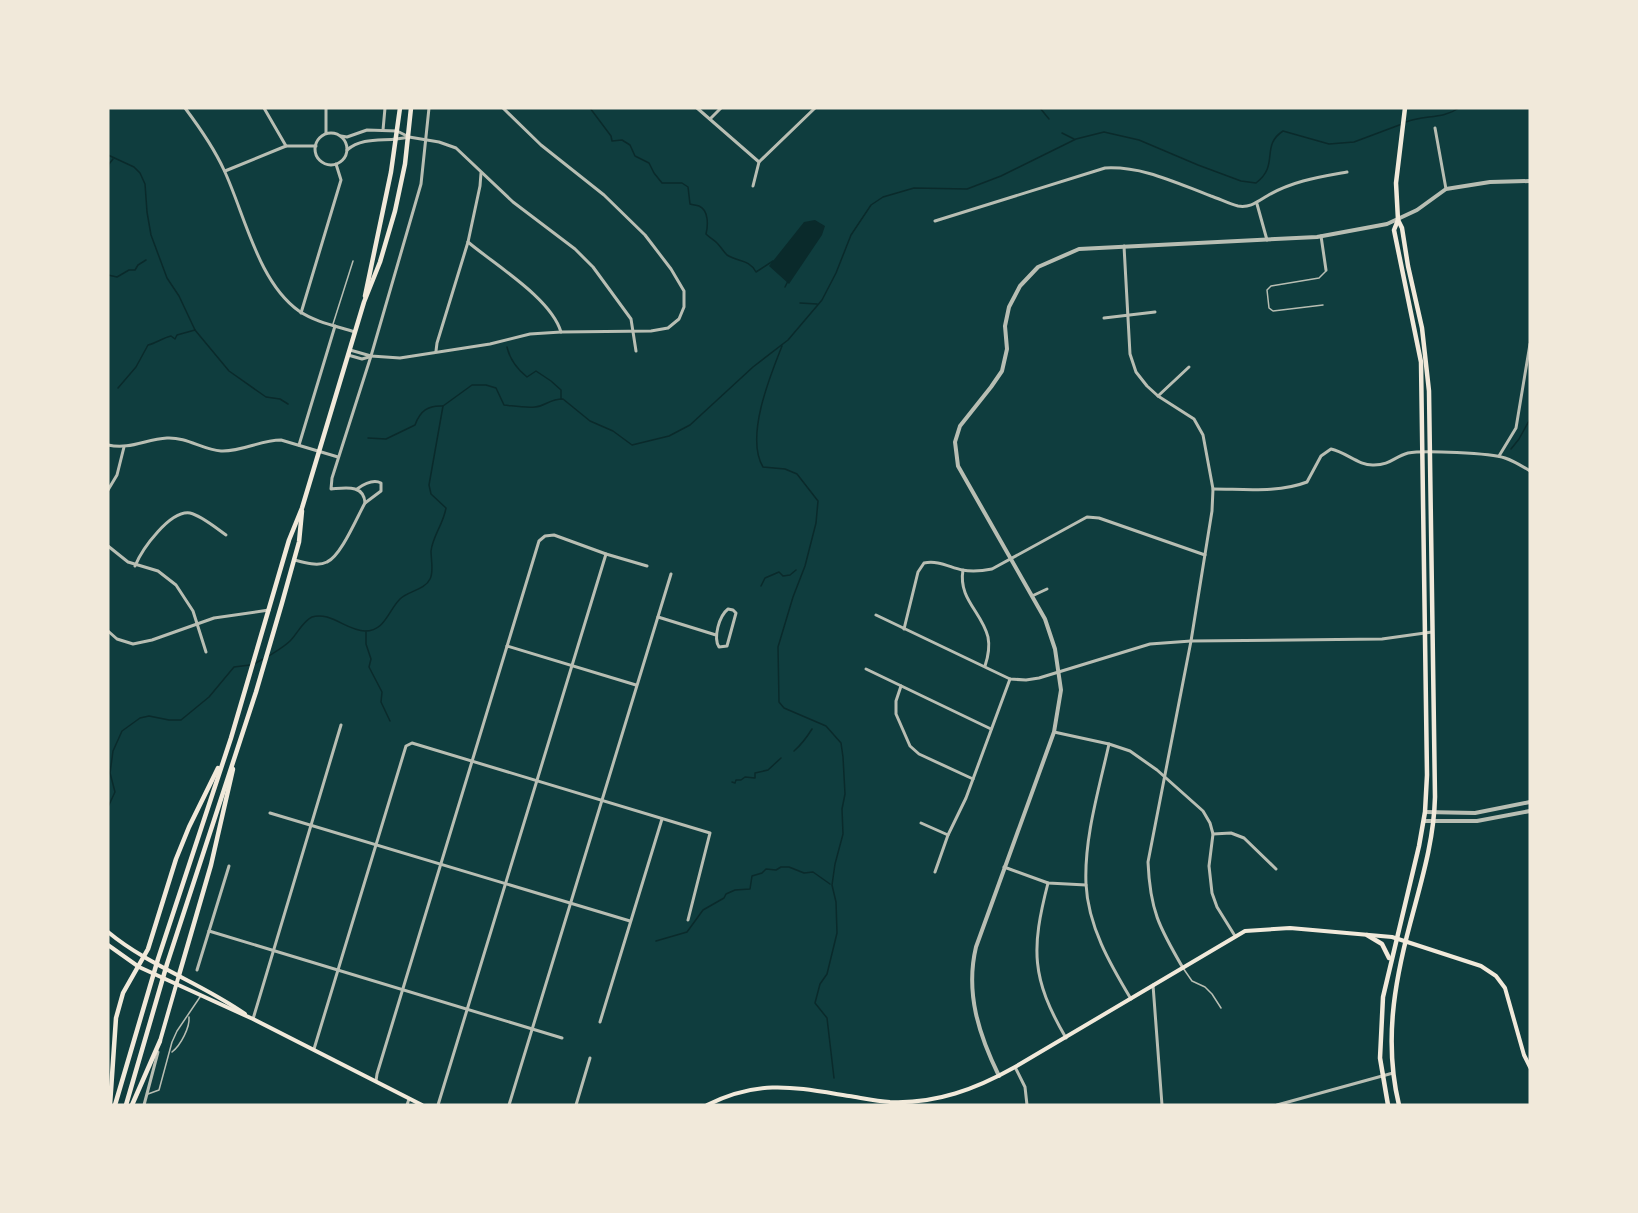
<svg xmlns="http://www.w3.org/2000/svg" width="1638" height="1213" font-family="'Roboto Condensed',sans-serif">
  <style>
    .water { fill: #0a2a2b }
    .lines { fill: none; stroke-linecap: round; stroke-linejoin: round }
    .stream { stroke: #0a2a2b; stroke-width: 1.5 }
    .service { stroke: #b8beb3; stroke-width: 1.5 }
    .minor { stroke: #b8beb3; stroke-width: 3 }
    .tertiary { stroke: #b8beb3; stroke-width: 4 }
    .secondary { stroke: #f1e9da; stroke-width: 4 }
    .primary { stroke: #f1e9da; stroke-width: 4.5 }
    .trunk { stroke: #f1e9da; stroke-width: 4.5 }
  </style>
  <rect width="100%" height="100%" fill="#0f3d3e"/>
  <path class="water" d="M815,220L825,226L822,235L789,284L769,266L804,222Z"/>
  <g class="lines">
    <g class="stream">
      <path d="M590,108L611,136L612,141L622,140L630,145L635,156L649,163L654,173L662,183H682L688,187L690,204C693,205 696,205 699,206C709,210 708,226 706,234C710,238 714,240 717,243C721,247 723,251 727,255C738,262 749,259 756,272L773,261"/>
      <path d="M1040,108L1049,119"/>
      <path d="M1406,122C1424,115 1443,119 1459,108"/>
      <path d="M1062,133L1074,139"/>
      <path d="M108,155L134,167L140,173L145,184L147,212L151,235L167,278L179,296L195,330L229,371L266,397L280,399L288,404"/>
      <path d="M108,171L109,164L113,159"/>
      <path d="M108,275L117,277L129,270H135L138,265L146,260"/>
      <path d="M785,287L788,281"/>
      <path d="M800,303L817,304"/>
      <path d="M782,346C770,376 745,437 763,467L785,469L797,474L818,501L816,523L805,566L793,597L778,647L779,702L784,708L826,726L841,743L843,757L845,794L842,809L843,834L835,864L832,885L836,902L837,933L827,974L820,984L815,1003L827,1018L834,1078"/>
      <path d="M507,347C510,360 517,369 527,377L536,371L551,381L561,390V399"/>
      <path d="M118,388L136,367L148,345C157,343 162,338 171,336L175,339L177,335L195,330"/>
      <path d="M368,438L386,439L415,425C420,411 428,405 443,406"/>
      <path d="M1511,449L1519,439L1530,419"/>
      <path d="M761,586L765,578L779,572L783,576L790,575L796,570"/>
      <path d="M366,632V644L371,659L369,667L382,692L381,702L390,721"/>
      <path d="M267,657C275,652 284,647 290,641C297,634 303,621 312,617C330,611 347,631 365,631C385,631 388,611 400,599C408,591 425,590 430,579C434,572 431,560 431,551C433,535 443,525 446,508L431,494L429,485L443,406L472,385H486L496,388L504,405C514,406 525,408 535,407C546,406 549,399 563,399L590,421L613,431L632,445L669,436L690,425L753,367L788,340L822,300L836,273L851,235L871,205L883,197L914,188L967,189L1001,176L1076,139L1104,132L1139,140L1198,165L1241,181L1256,183C1280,165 1260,146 1283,131L1329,144L1354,142L1402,124"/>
      <path d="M254,664L263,659"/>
      <path d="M794,751C801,745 807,737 812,729"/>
      <path d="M732,782L735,783L736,780H741L745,777L755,778V773L768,770L781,758"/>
      <path d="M108,807L115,792L110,773L113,751L122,731L140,718L149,716L169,720H181L209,697L234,667L250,665"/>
      <path d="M656,941L687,932L703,910L724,898L726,894L735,890L750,889L752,876L762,873L766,869L776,870L781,867H789L804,873L813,872L830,884"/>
    </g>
    <g class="service">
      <path d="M1323,305L1273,311L1269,308L1267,290L1271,286L1319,278L1326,271"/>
      <path d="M333,324L353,261"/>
      <path d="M1183,968L1192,981L1205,987L1212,994L1221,1008"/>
      <path d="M172,1052C181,1045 190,1027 189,1017"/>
      <path d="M148,1094L159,1090L172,1042L177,1031L200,997"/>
    </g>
    <g class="minor">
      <path d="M185,108C200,128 214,148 224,170C245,215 258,282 299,311C315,322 336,326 355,332"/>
      <path d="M264,108L286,146"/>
      <path d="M697,108L759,162L753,186"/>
      <path d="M710,119L721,108"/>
      <path d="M1435,128L1446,189"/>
      <path d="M383,130L385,108"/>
      <path d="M326,133V108"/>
      <circle cx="331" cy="149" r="16"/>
      <path d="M341,136L347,137L367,130L397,131L409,137L439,142L456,148L513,202L575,249L593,267L631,319L636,351"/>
      <path d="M347,150C365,135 387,143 408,137"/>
      <path d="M759,162L815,108"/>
      <path d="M225,171L286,146H316"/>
      <path d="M1257,204L1267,240"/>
      <path d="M935,221L1105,168C1143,166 1176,183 1211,196C1220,199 1229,204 1238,206C1250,208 1257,202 1267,196C1292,181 1319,177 1347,172"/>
      <path d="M1321,236L1326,270"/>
      <path d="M468,242C495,265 551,298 561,332"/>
      <path d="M1124,246L1130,354L1136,372L1147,386L1158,396L1194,419L1203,435L1213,489L1212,511L1191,641L1148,862C1150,910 1159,927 1183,968"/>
      <path d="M301,313L341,180L336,164"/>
      <path d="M1104,318L1155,312"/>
      <path d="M350,350L371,356L400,358L490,344L530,334L561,332L651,331L668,328L679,319L684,307V291L671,269L645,235L604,195L541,145L503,108"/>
      <path d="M436,351L437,343L468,242L480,186L481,173"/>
      <path d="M348,355L362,359L369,357"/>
      <path d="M1158,396L1189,367"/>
      <path d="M108,445C130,450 146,439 167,438C187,437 203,450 221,451C242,452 260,440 281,440L338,457"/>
      <path d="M299,445L335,326"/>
      <path d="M1499,456L1516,428L1530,344"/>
      <path d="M357,489C364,484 373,479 381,483V491L365,503"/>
      <path d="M1213,489C1243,489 1279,493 1307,482L1321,456L1331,449C1346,452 1359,466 1374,465C1390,465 1394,457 1408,453C1423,450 1491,453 1505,458C1514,461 1522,466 1530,471"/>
      <path d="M108,490L117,475L124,447"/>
      <path d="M108,546L128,562L158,571L176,585L193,611L206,652"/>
      <path d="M294,560C304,562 317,567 327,562C341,556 357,517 365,503C364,484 345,488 331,489L332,478L371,356L421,184L429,108"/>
      <path d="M135,566C142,549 170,510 190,513C202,516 216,528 226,535"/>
      <path d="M963,570C958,599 982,612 988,637C990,647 988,657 985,666"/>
      <path d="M1032,596L1047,589"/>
      <path d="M728,609L733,610L736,613L727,646L719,647C713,638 719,616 728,609Z"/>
      <path d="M876,615L1010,679L1026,680L1039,678L1150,644L1191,641L1382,639L1432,632"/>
      <path d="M658,617L716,635"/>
      <path d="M904,629L918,572L924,563C938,560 949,567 962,570C973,572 982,571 992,569L1087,517L1099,518L1205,555"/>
      <path d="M108,631L117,639L133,644L152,640L214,618L269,610"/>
      <path d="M507,646L636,685"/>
      <path d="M866,669L991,729"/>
      <path d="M901,686L896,701V714L910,746L919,754L973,779"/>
      <path d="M1054,732L1109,744L1130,751L1157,770L1203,811L1210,823L1213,834L1209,866L1212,893L1217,907L1235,936"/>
      <path d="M1109,744C1099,789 1084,838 1086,884C1088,926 1110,964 1131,999"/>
      <path d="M270,813L630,921"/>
      <path d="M921,823L948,835"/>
      <path d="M1213,834L1231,833L1244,838L1276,869"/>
      <path d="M1004,867L1048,883L1086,885"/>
      <path d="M935,872L948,835L966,798L1010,679"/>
      <path d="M1048,883C1031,949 1031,978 1066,1038"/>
      <path d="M209,931L562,1038"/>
      <path d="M197,970L229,866"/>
      <path d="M1153,985L1162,1105"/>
      <path d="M253,1019L341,725"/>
      <path d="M600,1022L662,819"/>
      <path d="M314,1049L406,746L412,743L710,833L688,920"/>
      <path d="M1015,1067L1025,1087L1027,1105"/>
      <path d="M376,1081L377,1074L539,541L545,536L554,535L606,554L647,566"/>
      <path d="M144,1105L158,1052"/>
      <path d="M407,1105L409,1099"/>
      <path d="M438,1105L606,554"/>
      <path d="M509,1105L671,574"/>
      <path d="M576,1105L590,1058"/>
      <path d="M1277,1105L1393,1073"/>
    </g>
    <g class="tertiary">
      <path d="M1425,812L1475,813L1530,802"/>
      <path d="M1424,821H1477L1530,811"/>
      <path d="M999,1076C979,1035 965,993 976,947L1054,732L1061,690L1055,649L1045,619L958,466L955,442L960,426L991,387L1002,371L1007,349L1005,326L1009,307L1020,286L1038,267L1079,249L1317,237L1387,224L1417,210L1446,189L1490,182L1530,181"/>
    </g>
    <g class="secondary">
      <path d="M108,932C149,966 201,983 245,1014"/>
      <path d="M108,945L139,967L253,1019L422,1105"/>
      <path d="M160,1041L179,975"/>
      <path d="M707,1105C760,1079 793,1087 849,1096C862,1098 876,1101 890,1102C936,1104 976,1089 1015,1067L1245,931L1290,928L1392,937L1481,966L1496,976L1505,988L1524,1055L1530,1067"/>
    </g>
    <g class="primary">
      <path d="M1367,935L1382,944L1389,958"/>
      <path d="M1388,1105L1380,1058L1383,997L1419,846L1425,812L1427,775L1421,362L1394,230L1398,220"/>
      <path d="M1399,1105C1384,1043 1394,984 1410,924C1421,882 1434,841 1435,797L1429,391L1422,328L1408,266L1402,228L1398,220L1396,183L1405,108"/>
    </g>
    <g class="trunk">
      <path d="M365,296L391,172L400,108"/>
      <path d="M179,975L211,865L233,769"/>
      <path d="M110,1105L116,1018L123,993L148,949L176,859L189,827L218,768"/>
      <path d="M115,1105L158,959L231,738L289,540L302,508L364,302L380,262L395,211L405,164L411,108"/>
      <path d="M126,1105L167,964L256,692L282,603L299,542L302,511"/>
      <path d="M132,1105L160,1041"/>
    </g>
  </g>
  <rect width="1638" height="1213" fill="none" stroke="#f1e9da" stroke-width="219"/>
</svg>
